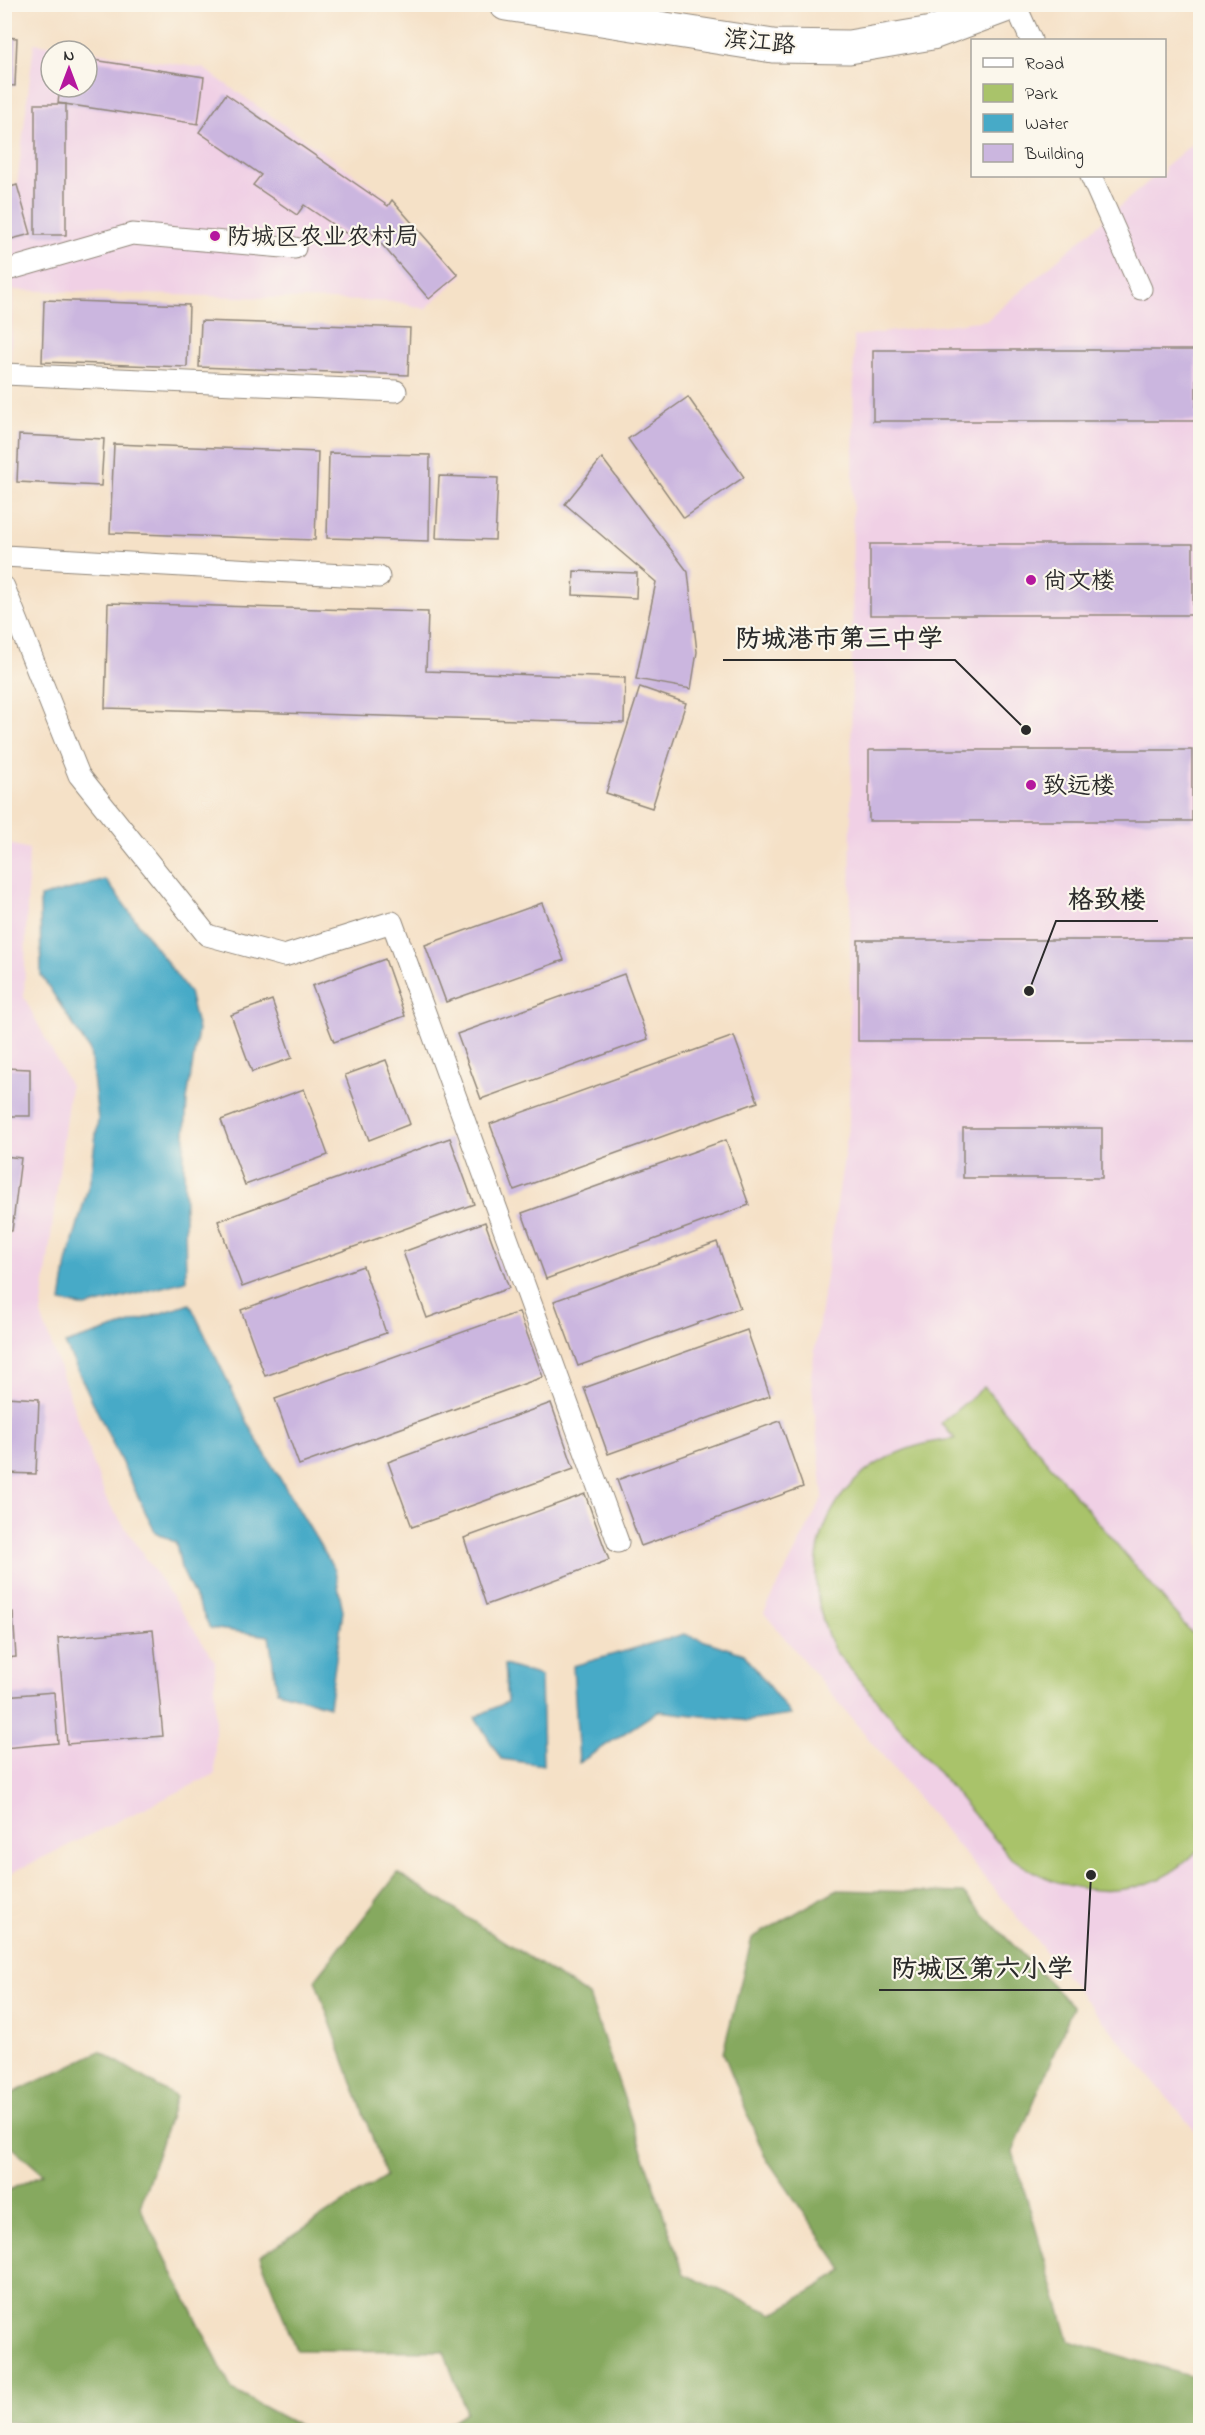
<svg xmlns="http://www.w3.org/2000/svg" width="1205" height="2435" font-family="'Indie Flower','LXGW WenKai TC',sans-serif">
  <style>
    .built { fill: #f0d0e5; fill-rule: evenodd }
    .green { fill: #a9c36a; stroke: #6a774a; stroke-width: 1.5 }
    .forest { fill: #86a95e; stroke: #586a44; stroke-width: 1.5 }
    .water { fill: #47aac7; stroke: #396a79; stroke-width: 1.5 }
    .building { fill: #cbb6df }
    .lines { fill: none; stroke-linecap: round; stroke-linejoin: round }
    .service-casing { stroke: #908679; stroke-width: 23 }
    .tertiary-casing { stroke: #908679; stroke-width: 35 }
    .service { stroke: #fff; stroke-width: 21 }
    .tertiary { stroke: #fff; stroke-width: 33 }
    .poi-dot { fill: #b5179e; stroke: #fbf7ec; stroke-width: 2 }
    .labels { text-anchor: middle; stroke-width: 4.5; stroke-linejoin: round; paint-order: stroke }
    .street-label { font-size: 24px; fill: #2b2b2b; stroke: #fbf7ec }
    .poi-label { font-size: 24px; fill: #2b2b2b; stroke: #fbf7ec; text-anchor: start }
    .leader { fill: none; stroke: #2b2b2b; stroke-width: 2 }
    .callout-dot { fill: #2b2b2b; stroke: #fbf7ec; stroke-width: 2 }
    .callout-label { font-size: 26px; text-anchor: middle; font-weight: bold; fill: #2b2b2b; stroke: #fbf7ec; stroke-width: 4.5; stroke-linejoin: round; paint-order: stroke }
  </style>
  <rect width="100%" height="100%" fill="#fbf7ec"/>
  <filter id="ink" filterUnits="userSpaceOnUse"><feTurbulence type="fractalNoise" baseFrequency=".0167" numOctaves="2"/><feDisplacementMap in="SourceGraphic" scale="12" xChannelSelector="R" yChannelSelector="G"/><feConvolveMatrix kernelMatrix="1 2 1 2 8 2 1 2 1" color-interpolation-filters="sRGB"/></filter>
  <filter id="wash" filterUnits="userSpaceOnUse"><feTurbulence type="fractalNoise" baseFrequency=".008" numOctaves="4" result="noise"/><feDisplacementMap in="SourceGraphic" scale="24" xChannelSelector="R" yChannelSelector="G"/><feGaussianBlur stdDeviation="1.35" result="paint"/><feColorMatrix in="noise" values="0 0 0 0 0 0 0 0 0 0 0 0 0 0 0 0 0 1.4 0 .05"/><feComposite in="paint" operator="in"/></filter>
  <g filter="url(#wash)">
    <rect width="100%" height="100%" fill="#f5e1c7"/>
    <g class="built">
      <path d="M34,43L203,68L388,198L463,275L425,309L398,302L13,290L5,504V189L17,185ZM51,51H87V87H51Z"/>
      <path d="M1200,125V2137L764,1613L823,1497L811,1375L849,1124L854,336L987,320L1155,176H1164L1165,167L1193,143Z"/>
      <path d="M5,843L29,849L24,997L70,1086L41,1315L106,1499L215,1661V1774L5,1876Z"/>
    </g>
    <path class="green" d="M984,1387L1200,1643V1848C1147,1906 1069,1900 1010,1857L835,1651C784,1547 840,1449 955,1439L941,1423Z"/>
    <g class="forest">
      <path d="M398,1873L589,1996L684,2274L773,2314L844,2271L764,2155L723,2052L752,1938L836,1890L963,1893L1073,2007L1013,2152L1069,2341L1200,2379V2430H438L466,2412L444,2351L296,2350L260,2256L386,2176L315,1980Z"/>
      <path d="M100,2051L176,2097L140,2207L232,2390L307,2430H46L5,2421V2192L43,2174L5,2141V2097Z"/>
    </g>
    <g class="water">
      <path d="M106,880L189,992L198,1030L187,1100L184,1153L186,1281L86,1307L61,1302L67,1263L90,1180L98,1119L90,1051L41,975L40,897Z"/>
      <path d="M190,1304L255,1437L335,1570L343,1611L329,1706L277,1691L269,1636L210,1628L181,1568L176,1543L155,1532L65,1344Z"/>
      <path d="M684,1634L744,1654L791,1715L748,1721L658,1711L579,1763L573,1666Z"/>
      <path d="M504,1665L541,1676L543,1765L501,1759L475,1717L507,1702Z"/>
    </g>
    <g id="blocks">
      <g class="building">
        <path d="M4,37L17,38L15,86L4,85Z"/>
        <path d="M87,59L204,77L198,124L58,103L60,87H87Z"/>
        <path d="M226,94L388,206L392,200L458,275L429,299L370,231L362,244L304,205L297,215L253,185L261,175L199,132Z"/>
        <rect x="35" y="104" width="31" height="131"/>
        <path d="M17,185L31,234L4,241V189Z"/>
        <path d="M44,300L189,305L187,367L42,362Z"/>
        <path d="M201,321L410,328L408,375L199,367Z"/>
        <rect x="873" y="350" width="323" height="71"/>
        <path d="M688,397L744,477L684,518L628,439Z"/>
        <path d="M19,435L104,439L101,486L17,482Z"/>
        <path d="M114,444L318,452L315,540L110,533Z"/>
        <path d="M329,453L430,455L429,541L327,538Z"/>
        <path d="M602,458L688,572L697,652L691,689L636,679L656,582L565,504Z"/>
        <path d="M439,476L498,478L495,540L436,538Z"/>
        <rect x="870" y="544" width="323" height="71"/>
        <path d="M574,571L637,573L636,598L573,595Z"/>
        <path d="M108,603L428,612L426,671L625,678L624,723L105,708Z"/>
        <path d="M640,687L686,703L652,808L606,793Z"/>
        <rect x="869" y="750" width="323" height="71"/>
        <path d="M542,903L564,960L446,1002L425,945Z"/>
        <rect x="858" y="940" width="342" height="101"/>
        <path d="M385,959L405,1016L334,1042L312,986Z"/>
        <path d="M624,974L648,1039L481,1099L457,1034Z"/>
        <path d="M272,1000L292,1058L252,1072L231,1015Z"/>
        <path d="M734,1036L758,1102L514,1190L490,1124Z"/>
        <path d="M386,1060L410,1124L369,1140L345,1075Z"/>
        <path d="M4,1068L30,1069V1116H4Z"/>
        <path d="M304,1089L328,1155L245,1185L221,1120Z"/>
        <rect x="963" y="1128" width="139" height="50"/>
        <path d="M450,1138L474,1204L242,1287L218,1221Z"/>
        <path d="M726,1140L749,1205L546,1279L522,1213Z"/>
        <path d="M4,1156L21,1158L12,1231L4,1230Z"/>
        <path d="M485,1222L509,1288L427,1318L403,1252Z"/>
        <path d="M717,1242L740,1308L578,1366L554,1301Z"/>
        <path d="M363,1266L386,1333L265,1376L241,1310Z"/>
        <path d="M519,1312L543,1377L299,1465L275,1399Z"/>
        <path d="M747,1330L770,1396L608,1454L584,1388Z"/>
        <path d="M5,1397L39,1399L36,1474L5,1473Z"/>
        <path d="M551,1403L574,1469L412,1527L388,1462Z"/>
        <path d="M780,1421L803,1487L641,1546L617,1480Z"/>
        <path d="M585,1494L609,1560L486,1605L464,1538Z"/>
        <path d="M13,1612L16,1657L4,1658V1613Z"/>
        <path d="M153,1630L163,1736L67,1744L58,1638Z"/>
        <path d="M54,1692L58,1743L4,1748V1696Z"/>
      </g>
    </g>
  </g>
  <g filter="url(#ink)">
    <use href="#blocks" fill-opacity="0" stroke="#908679" stroke-width="1.5"/>
    <g class="lines">
      <g class="service-casing">
        <g id="service">
          <path d="M1015,4L1031,40"/>
          <path d="M1091,176L1141,289"/>
          <path d="M4,271L132,234L295,248"/>
          <path d="M4,374L396,391"/>
          <path d="M4,556L379,577"/>
          <path d="M4,587L79,775L207,935L284,956L392,922L618,1542"/>
        </g>
      </g>
      <g class="tertiary-casing">
        <path id="tertiary" d="M506,4L773,46L849,47L932,33L1010,4"/>
      </g>
      <use href="#service" class="service"/>
      <use href="#tertiary" class="tertiary"/>
    </g>
  </g>
  <g class="poi-dot">
    <circle cx="215" cy="236" r="6"/>
    <circle cx="1031" cy="580" r="6"/>
    <circle cx="1031" cy="785" r="6"/>
  </g>
  <g class="labels">
    <g class="street-label">
      <text transform="translate(760 41) rotate(6)" y="8">滨江路</text>
    </g>
    <g class="poi-label">
      <text x="227" y="244">防城区农业农村局</text>
      <text x="1043" y="588">尚文楼</text>
      <text x="1043" y="793">致远楼</text>
    </g>
  </g>
  <path class="leader" d="M1026 730L955 660H723M1029 991L1056 921H1158M1091 1875L1085 1990H879"/>
  <g class="callout-dot">
    <circle cx="1026" cy="730" r="6"/>
    <circle cx="1029" cy="991" r="6"/>
    <circle cx="1091" cy="1875" r="6"/>
  </g>
  <g class="callout-label">
    <text x="839" y="647">防城港市第三中学</text>
    <text x="1107" y="908">格致楼</text>
    <text x="982" y="1977">防城区第六小学</text>
  </g>
  <rect width="1205" height="2435" fill="none" stroke="#fbf7ec" stroke-width="24"/>
  <rect x="971" y="39" width="195" height="138" fill="#fbf7ec" stroke="#a8a59f" stroke-width="1.5"/>
  <rect x="983" y="58" width="30" height="9" fill="#ffffff" stroke="#a8a59f" stroke-width="1.5"/>
  <text x="1025" y="69" font-size="18" fill="#2b2b2b">Road</text>
  <rect x="983" y="84" width="30" height="18" fill="#a9c36a" stroke="#a8a59f" stroke-width="1.5"/>
  <text x="1025" y="99" font-size="18" fill="#2b2b2b">Park</text>
  <rect x="983" y="114" width="30" height="18" fill="#47aac7" stroke="#a8a59f" stroke-width="1.5"/>
  <text x="1025" y="129" font-size="18" fill="#2b2b2b">Water</text>
  <rect x="983" y="144" width="30" height="18" fill="#cbb6df" stroke="#a8a59f" stroke-width="1.5"/>
  <text x="1025" y="159" font-size="18" fill="#2b2b2b">Building</text>
  <g transform="translate(69 69)"><circle r="28" fill="#fbf7ec" stroke="#a8a59f" stroke-width="1.5"/>
  <path d="M0-4.5L10 22L0 15L-10 22Z" fill="#b5179e"/>
  <text y="-9" font-size="16" font-weight="bold" text-anchor="middle" fill="#2b2b2b">N</text>
  </g>
</svg>
